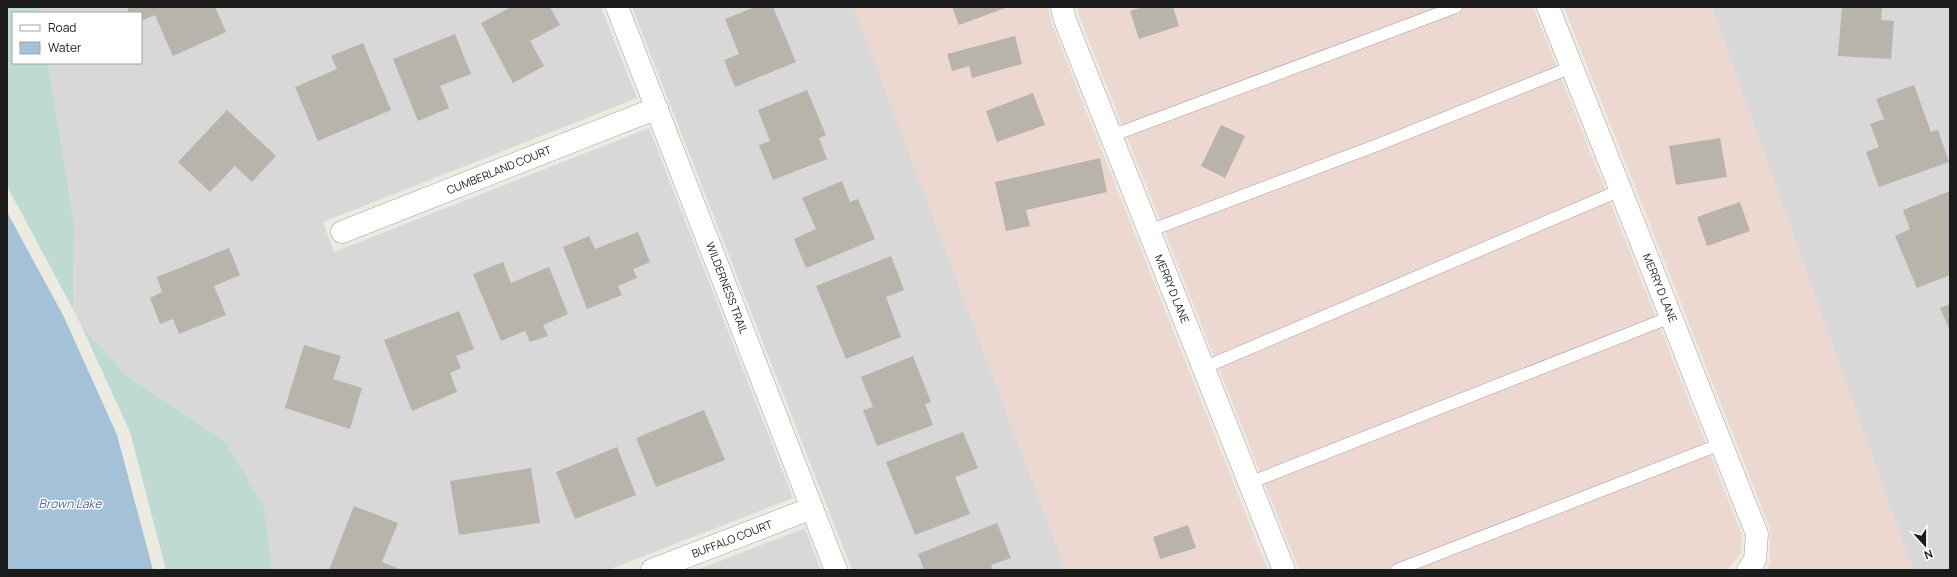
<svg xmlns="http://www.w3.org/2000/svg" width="1957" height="577" font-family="Manrope,sans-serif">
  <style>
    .residential { fill: #d9d8d8 }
    .commercial { fill: #ecd8d1 }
    .wetland { fill: #bfd9d3 }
    .water { fill: #a4c1d7 }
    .building { fill: #b8b3ab }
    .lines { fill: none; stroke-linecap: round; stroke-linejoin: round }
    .service-casing { stroke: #a2a2a2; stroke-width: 13 }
    .minor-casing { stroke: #a2a2a2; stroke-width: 23 }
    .service { stroke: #fff; stroke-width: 12 }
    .minor { stroke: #fff; stroke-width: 22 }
    .labels { text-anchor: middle; stroke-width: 3; stroke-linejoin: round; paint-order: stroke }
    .street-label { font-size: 11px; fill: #1b1b1b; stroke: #fff }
    .water-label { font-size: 12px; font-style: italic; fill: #4f68a4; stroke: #fff }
  </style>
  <rect width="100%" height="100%" fill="#ecebe1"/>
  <g class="residential">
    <path d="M39,7H601L637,98L323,222L334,252L649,128L793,498L608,570H272L264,507L226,442L127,376L81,325L73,309L74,224L48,63H141V13H40Z"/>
    <path d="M632,7H854L1066,570H852Z"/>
    <path d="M1712,7H1950V570H1913Z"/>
    <path d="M805,528L821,570H697Z"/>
  </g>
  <g class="commercial">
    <path d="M854,7H1048L1052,25L1268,570H1066Z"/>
    <path d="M1077,7H1533L1742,535L1741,553L1728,569L1299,570L1079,16Z"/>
    <path d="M1564,7H1712L1913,570H1767L1770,563V528Z"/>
  </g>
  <g class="wetland">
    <path d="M7,7H39L40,13H13V63H48L74,224L73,309L7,186Z"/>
    <path d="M81,325L127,376L226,442L264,507L272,570H166L130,432Z"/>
  </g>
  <path class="water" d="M7,212L64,317L117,435L153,570H7Z"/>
  <g class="building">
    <path d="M127,7H215L226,32L173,56L155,15L141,21V13H129Z"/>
    <path d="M511,7H550L560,25L530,41L544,66L513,83L481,23Z"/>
    <path d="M755,7H773L796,62L735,87L724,60L739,54L725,19Z"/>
    <path d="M952,7H1008L959,25Z"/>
    <path d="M1144,7H1173L1179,26L1139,39L1130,11Z"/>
    <path d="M1842,7H1882L1881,20L1894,21L1891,59L1838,56Z"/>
    <path d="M455,34L471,74L440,86L449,108L418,121L393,59Z"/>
    <path d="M1015,36L1022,64L972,78L969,66L952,71L947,54Z"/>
    <path d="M363,43L391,110L318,141L295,87L337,69L331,56Z"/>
    <path d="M1914,85L1931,132L1938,130L1949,162L1879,187L1866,152L1879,147L1870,124L1884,119L1876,99Z"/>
    <path d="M807,90L826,135L819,138L827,159L773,180L759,145L770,141L758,110Z"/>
    <path d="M1033,93L1045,125L997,142L986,111Z"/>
    <path d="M227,110L276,156L252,182L235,166L210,192L178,162Z"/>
    <path d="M1221,125L1245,136L1225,178L1201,166Z"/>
    <path d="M1720,138L1727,177L1676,185L1669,146Z"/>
    <path d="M1100,158L1107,192L1026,210L1030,226L1006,231L995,182Z"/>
    <path d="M842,181L850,202L858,199L875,239L806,268L794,239L816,229L802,198Z"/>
    <path d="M1950,191V275L1917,288L1895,236L1910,229L1903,210Z"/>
    <path d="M1740,202L1750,231L1707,246L1697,217Z"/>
    <path d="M638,232L650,262L633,269L637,278L618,286L622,295L587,309L563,247L589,236L595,249Z"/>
    <path d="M229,248L240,275L214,286L226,315L179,334L173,319L160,324L150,298L162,292L157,277Z"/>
    <path d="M891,256L904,290L886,297L901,337L846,359L816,286Z"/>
    <path d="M503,262L511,283L549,267L568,314L543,325L548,336L530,342L525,331L501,341L473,274Z"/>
    <path d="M1950,304V331L1940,308Z"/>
    <path d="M459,311L474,349L456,356L461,368L450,373L457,392L412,411L384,340Z"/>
    <path d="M304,345L341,356L333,379L362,388L350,429L285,408Z"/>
    <path d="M913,356L931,402L925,404L933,425L877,446L863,410L873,407L861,377Z"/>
    <path d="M704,410L725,460L656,487L636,438Z"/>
    <path d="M963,432L978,468L955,477L970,514L915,535L886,462Z"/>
    <path d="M617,447L636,495L575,519L556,472Z"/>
    <path d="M531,468L540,523L459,535L450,481Z"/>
    <path d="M354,506L398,523L382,562L402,570H329Z"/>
    <path d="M997,523L1011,558L991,565L993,570H924L918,554Z"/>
    <path d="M1188,525L1196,548L1160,559L1153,537Z"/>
  </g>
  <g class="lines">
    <g class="service-casing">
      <g id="service">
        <path d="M1111,136L1456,7"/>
        <path d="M1149,231L1380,144L1572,67"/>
        <path d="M1203,368L1621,190"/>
        <path d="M1249,483L1671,317"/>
        <path d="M1397,570L1721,444"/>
      </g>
    </g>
    <g class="minor-casing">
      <g id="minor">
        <path d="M617,7L836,570"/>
        <path d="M1062,7L1065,20L1284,570"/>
        <path d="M1548,7L1757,534L1755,560L1748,570"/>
        <path d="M342,232L657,108"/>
        <path d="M652,570L812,508"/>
      </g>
    </g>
    <use href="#service" class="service"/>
    <use href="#minor" class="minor"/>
  </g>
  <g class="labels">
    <g class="street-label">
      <text transform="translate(499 170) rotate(-22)" y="4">CUMBERLAND COURT</text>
      <text transform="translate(727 288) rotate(69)" y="4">WILDERNESS TRAIL</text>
      <text transform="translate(1660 288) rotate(68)" y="4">MERRY D LANE</text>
      <text transform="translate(1172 289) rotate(68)" y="4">MERRY D LANE</text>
      <text transform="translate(732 539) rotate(-21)" y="4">BUFFALO COURT</text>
    </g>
    <g class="water-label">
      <text x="70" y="508">Brown Lake</text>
    </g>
  </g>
  <rect width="1957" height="577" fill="none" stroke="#1b1b1b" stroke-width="16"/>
  <rect x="12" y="12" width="130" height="52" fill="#ffffff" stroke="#a4a4a4"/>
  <rect x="20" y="25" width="20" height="6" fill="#ffffff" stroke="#a4a4a4"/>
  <text x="48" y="32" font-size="12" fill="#1b1b1b">Road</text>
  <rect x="20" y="42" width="20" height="12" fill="#a4c1d7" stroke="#a4a4a4"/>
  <text x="48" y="52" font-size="12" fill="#1b1b1b">Water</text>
  <g transform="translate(1925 545) rotate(159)" stroke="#ffffff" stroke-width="3" paint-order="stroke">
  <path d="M0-3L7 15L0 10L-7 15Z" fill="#1b1b1b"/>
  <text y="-6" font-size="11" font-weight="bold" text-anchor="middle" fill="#1b1b1b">N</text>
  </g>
</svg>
